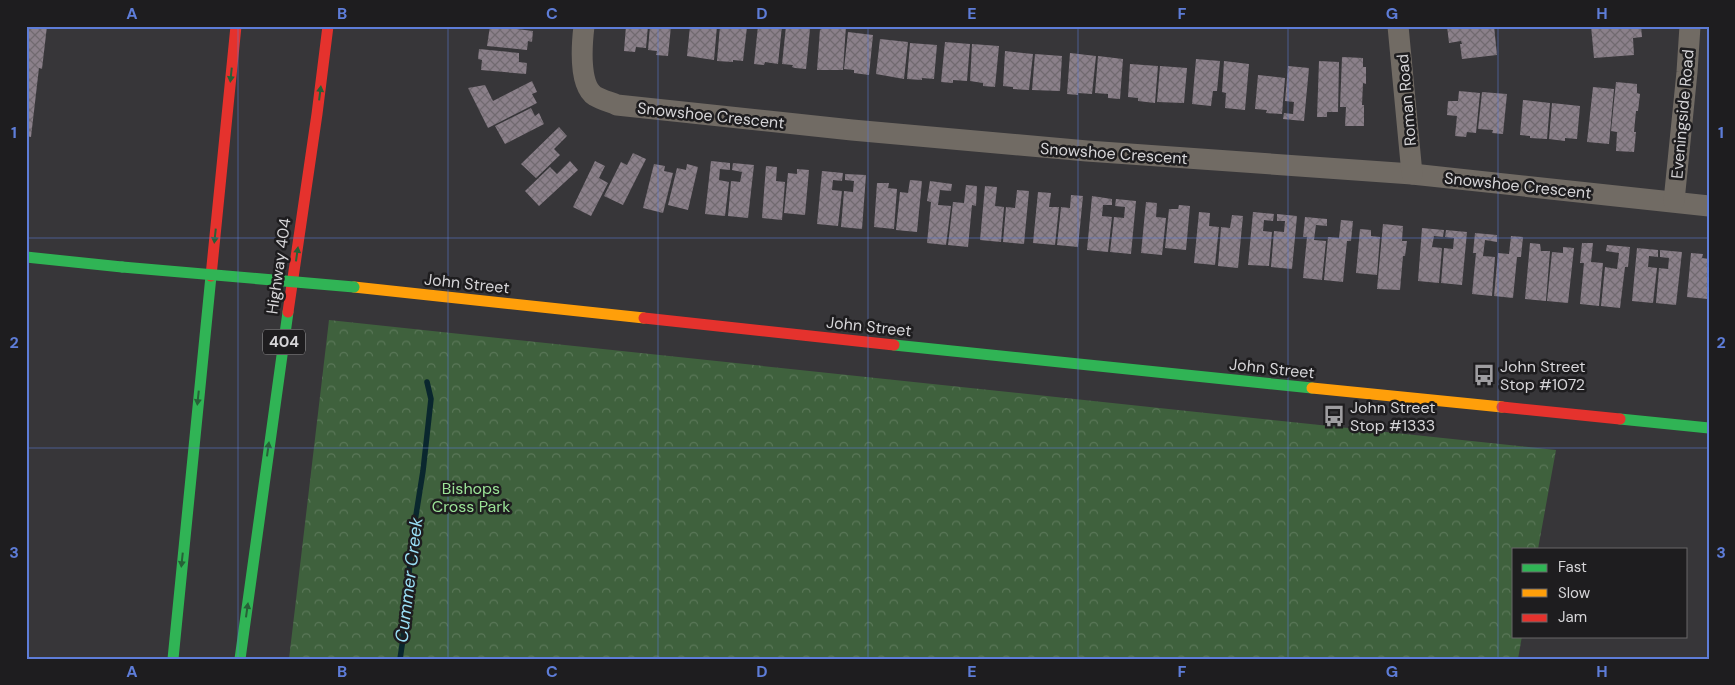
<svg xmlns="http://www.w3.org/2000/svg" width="1735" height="685" font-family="'DM Sans',sans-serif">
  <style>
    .park { fill: url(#park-crowns) }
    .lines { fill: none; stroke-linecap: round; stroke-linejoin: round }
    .stream { stroke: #0a272e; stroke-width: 5.5 }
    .building { fill: url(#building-cross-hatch) }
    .street { stroke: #716b64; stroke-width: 21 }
    .fast { stroke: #30b455; stroke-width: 11 }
    .slow { stroke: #ff9f0a; stroke-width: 11 }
    .jam { stroke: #e5322d; stroke-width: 11 }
    .fast-bridge { stroke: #30b455; stroke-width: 11 }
    .oneway { fill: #266137 }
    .grid { fill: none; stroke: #5e7dd8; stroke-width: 1; stroke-opacity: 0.55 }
    .labels { text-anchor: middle; stroke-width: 5; stroke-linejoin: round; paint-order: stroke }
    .shield { fill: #1e1d1f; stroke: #9f9ea0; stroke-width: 1 }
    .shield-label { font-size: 15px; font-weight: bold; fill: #d6d5d8 }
    .street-label { font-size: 16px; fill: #d6d5d8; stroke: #1e1d1f }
    .poi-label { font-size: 16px; fill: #d6d5d8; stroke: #1e1d1f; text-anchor: start }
    .park-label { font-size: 16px; fill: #9be397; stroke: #1e1d1f }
    .water-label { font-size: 18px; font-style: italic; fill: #9adff6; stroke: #1e1d1f }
    .neatline { fill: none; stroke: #5e7dd8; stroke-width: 2 }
    .grid-label { font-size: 16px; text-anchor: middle; font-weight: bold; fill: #5e7dd8 }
  </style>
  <defs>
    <pattern id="park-crowns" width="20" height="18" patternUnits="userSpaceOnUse" patternTransform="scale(1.25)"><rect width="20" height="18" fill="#3f613d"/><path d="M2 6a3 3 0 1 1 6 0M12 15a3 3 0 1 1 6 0" fill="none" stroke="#5a7758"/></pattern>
    <pattern id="building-cross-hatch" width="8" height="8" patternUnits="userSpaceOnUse" patternTransform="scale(1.25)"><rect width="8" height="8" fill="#8b808a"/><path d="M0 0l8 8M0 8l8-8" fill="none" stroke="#716a70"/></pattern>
  </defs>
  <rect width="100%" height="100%" fill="#373639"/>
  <path class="park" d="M329,320L1556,450L1538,549H1514V636H1522L1518,659H289Z"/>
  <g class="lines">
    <path class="stream" d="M400,659L403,639L412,540L423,471L431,399L427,382"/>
  </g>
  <g class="building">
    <path d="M26,26H47L42,69L39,68L31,137L26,136Z"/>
    <path d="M490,26L533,31L532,42L528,41L527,50L487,46Z"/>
    <path d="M626,26H648L646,48L636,47L635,52L624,51Z"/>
    <path d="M650,26H671L668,56L656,55L657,51L648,50Z"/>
    <path d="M690,26H717L714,60L687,56Z"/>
    <path d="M720,26L747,27L743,61L733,60V62L717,61Z"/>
    <path d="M758,26H782L778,64L765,62L764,65L754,64Z"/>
    <path d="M786,26L810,29L806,69L795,68L792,67L793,65L782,64Z"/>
    <path d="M822,26H846L843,70H817L820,29L821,30Z"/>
    <path d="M1447,26H1494L1497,55L1462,59L1460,44H1462L1461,41L1449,43Z"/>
    <path d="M1591,26H1641L1642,37L1633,38L1634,55L1594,58Z"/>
    <path d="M848,32L873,35L869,75L854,73V70L844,69Z"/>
    <path d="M880,39L908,42L904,79L876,74Z"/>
    <path d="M945,42L970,44L967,81L953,80V83L941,82Z"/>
    <path d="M910,43L937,45L934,79L922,78V80L907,79Z"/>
    <path d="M972,44L999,46L995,87L983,86V83L970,81Z"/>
    <path d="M479,49L519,53V62L527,63L526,74L481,70L482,60L478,59Z"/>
    <path d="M1005,51L1033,54L1029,90L1013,89V87L1003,86Z"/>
    <path d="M1070,53L1096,56L1092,94L1078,93V95L1067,94Z"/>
    <path d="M1035,54L1062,56L1060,91L1032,90Z"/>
    <path d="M1098,56L1123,59L1120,99L1108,98V94L1095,93Z"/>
    <path d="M1342,57L1363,58V67H1366V84L1363,83L1362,105H1364V126H1345L1346,107H1340Z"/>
    <path d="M1196,59L1220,61L1217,91H1213L1211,106L1192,104Z"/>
    <path d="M1224,61L1249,64L1245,110L1225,108L1226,93L1222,92Z"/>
    <path d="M1319,61L1339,62L1338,112H1327V117H1317Z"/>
    <path d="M1130,64L1158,66L1155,103L1138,101V98L1128,97Z"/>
    <path d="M1160,66L1187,68L1184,103L1157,102Z"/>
    <path d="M1288,66L1309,68L1304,121L1283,119L1284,113L1293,114L1294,102L1285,101Z"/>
    <path d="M1258,75L1285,78L1282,114L1266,113L1267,110L1255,109Z"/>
    <path d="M532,81L537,92L532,94L537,103L488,128L468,88L485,85L493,101Z"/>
    <path d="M1616,82L1637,84V93L1640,94L1638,111H1636L1634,132H1636L1634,152L1616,151L1617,132L1611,131Z"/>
    <path d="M1593,87L1614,89L1609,144L1587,142Z"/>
    <path d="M1459,91L1480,93L1476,133L1467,132L1466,137L1455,136L1457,116L1447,115L1448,101H1458Z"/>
    <path d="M1482,92L1507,94L1503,134L1492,133L1493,130L1478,129Z"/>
    <path d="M1523,100L1550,103L1547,139L1530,138V136L1520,135Z"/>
    <path d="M1552,103L1580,106L1577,139L1565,138V141L1549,139Z"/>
    <path d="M531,108L535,116L539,113L544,124L505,144L495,126Z"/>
    <path d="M559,127L567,136L554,149L560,155L536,178L521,164Z"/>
    <path d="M633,153L646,159L623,205L604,196L621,162L627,165Z"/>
    <path d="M570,161L578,170L539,206L525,191L550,167L557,174Z"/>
    <path d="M595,161L605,166L599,178L608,183L591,216L573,207Z"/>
    <path d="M711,161L730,163V170L720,169L719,180L729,182L725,216L705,214Z"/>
    <path d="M733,163L754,165L748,218L728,216L731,181L740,182L742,172L732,170Z"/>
    <path d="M654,164L665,166L664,171L673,173L663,213L643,208Z"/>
    <path d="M687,164L698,167L688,210L668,205L677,168L686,170Z"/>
    <path d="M766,166L777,167L776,181L785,182L782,220L762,218Z"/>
    <path d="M797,169L809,170L805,215L784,213L788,173L797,174Z"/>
    <path d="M822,171L843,173L842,181L833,180L832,190L842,191L838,226L817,224Z"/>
    <path d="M845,174L866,175L862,229L841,227L844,191L853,192L854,181L845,180Z"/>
    <path d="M910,180L922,181L917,232L896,230L900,192L908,193Z"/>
    <path d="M930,181L952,184L951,191L940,190L938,205L951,206L946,245L927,243L931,202L927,201Z"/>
    <path d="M877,183H889L888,188L897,189L894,229L874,227Z"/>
    <path d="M966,185L977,186L976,206L972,205L968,247L948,245L953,202L964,203Z"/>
    <path d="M985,186L997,187L995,206L1004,207L1001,242L980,240Z"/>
    <path d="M1017,190L1029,191L1024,244L1003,242L1006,207L1015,208Z"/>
    <path d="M1038,192L1051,193L1049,207H1059L1055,245L1033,243Z"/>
    <path d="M1071,195L1083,196L1078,247L1057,245L1061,207L1070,208Z"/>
    <path d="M1092,196L1112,199V205H1103L1102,216L1112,217L1108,252L1087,250Z"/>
    <path d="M1116,199L1136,201L1131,254L1110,252L1114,217L1124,218L1125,207L1115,206Z"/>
    <path d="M1146,202L1157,203L1156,217L1166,218L1162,255L1141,253Z"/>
    <path d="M1179,205L1190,206L1186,250L1165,248L1169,209H1178Z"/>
    <path d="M1199,212L1210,213L1209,226L1219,227L1215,265L1194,263Z"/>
    <path d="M1253,212L1274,214L1273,221L1264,220L1263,231L1272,232L1269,266L1248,265Z"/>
    <path d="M1277,214L1297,216L1292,269L1271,267L1274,231L1284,232L1285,221H1277Z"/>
    <path d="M1232,215L1243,216L1238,268L1218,266L1221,227L1230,228Z"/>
    <path d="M1305,217L1327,219V226L1316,225L1314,240L1326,241L1322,280L1303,278L1307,237H1303Z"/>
    <path d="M1341,220L1353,221L1351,241H1347L1343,282L1324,280L1328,237L1339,238Z"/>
    <path d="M1383,224L1403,226L1402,241H1407L1405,256H1403L1400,290L1377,289Z"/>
    <path d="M1422,228L1444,230L1443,237L1434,236L1432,247L1442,248L1439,283L1418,281Z"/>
    <path d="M1360,229L1371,230V236L1380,237L1377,275L1356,273Z"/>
    <path d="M1446,230L1467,232L1462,285L1441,283L1444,248L1453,249L1454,238L1445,237Z"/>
    <path d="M1475,233L1497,235V242L1485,240L1483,256L1495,257L1492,296L1472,294L1476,253H1473Z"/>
    <path d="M1511,236L1523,237L1521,257H1517L1513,298L1494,296L1498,253L1509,254Z"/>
    <path d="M1530,243L1540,244L1541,251H1550L1546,301L1525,299Z"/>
    <path d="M1582,243H1593L1591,262L1603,263L1599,306L1580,304L1584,263H1580Z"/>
    <path d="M1607,245L1630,247L1628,267H1625L1620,308L1601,306L1605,267L1617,269L1619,253L1606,251Z"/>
    <path d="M1563,247L1574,248L1568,303L1547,301L1552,252L1563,253Z"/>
    <path d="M1637,248L1658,250V257L1649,256L1648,267L1657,268L1653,303L1632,301Z"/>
    <path d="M1660,250L1682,252L1676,305L1656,303L1659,268L1668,269L1669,258L1660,257Z"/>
    <path d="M1691,253L1703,254L1702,258L1709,259L1708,299L1687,297Z"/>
  </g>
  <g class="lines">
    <g class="street">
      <path d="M584,26C582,43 578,85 595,96C602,100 610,102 617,105L852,130L1087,151L1412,174L1709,206"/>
      <path d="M1398,26L1412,174"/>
      <path d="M1674,201L1687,72L1690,26"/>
    </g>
    <g class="fast">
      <path d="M26,257L122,267"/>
      <path d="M894,345L1312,388"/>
      <path d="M1620,419L1709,428"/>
      <path d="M173,659L211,276"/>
      <path d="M240,659L288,312"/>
    </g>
    <g class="slow">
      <path d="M354,287L644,318"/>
      <path d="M1312,388L1502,407"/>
    </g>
    <g class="jam">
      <path d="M211,276L236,26"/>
      <path d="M288,312L317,114L328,26"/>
      <path d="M644,318L894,345"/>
      <path d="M1502,407L1620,419"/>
    </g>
    <path class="fast-bridge" d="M122,267L354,287"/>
  </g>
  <defs><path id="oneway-solid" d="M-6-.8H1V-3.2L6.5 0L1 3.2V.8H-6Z" transform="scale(1.25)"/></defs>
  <g class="oneway">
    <use href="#oneway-solid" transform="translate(231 75) rotate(96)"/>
    <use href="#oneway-solid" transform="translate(320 93) rotate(-83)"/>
    <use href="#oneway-solid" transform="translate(215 236) rotate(96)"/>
    <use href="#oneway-solid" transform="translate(297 254) rotate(-82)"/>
    <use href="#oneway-solid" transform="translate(198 398) rotate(96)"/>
    <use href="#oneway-solid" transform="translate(268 449) rotate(-82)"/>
    <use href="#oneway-solid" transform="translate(182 560) rotate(96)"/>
    <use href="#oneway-solid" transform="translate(247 610) rotate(-82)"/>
  </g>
  <path class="grid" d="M238,26V659M448,26V659M658,26V659M868,26V659M1078,26V659M1288,26V659M1498,26V659M26,238H1709M26,448H1709"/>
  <defs>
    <g id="bus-bare" transform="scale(1.725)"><path d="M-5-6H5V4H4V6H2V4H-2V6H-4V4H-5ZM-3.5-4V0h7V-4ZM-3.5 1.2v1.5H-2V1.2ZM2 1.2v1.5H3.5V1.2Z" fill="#9e9da0" stroke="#1e1d1f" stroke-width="2.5" paint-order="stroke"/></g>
  </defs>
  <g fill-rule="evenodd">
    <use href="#bus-bare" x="1484" y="375"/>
    <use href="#bus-bare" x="1334" y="416"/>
  </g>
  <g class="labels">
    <rect class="shield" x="263" y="329.5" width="42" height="25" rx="4"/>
    <g class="shield-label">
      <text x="284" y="347">404</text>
    </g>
    <g class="street-label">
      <text transform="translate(1406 100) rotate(-95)" y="6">Roman Road</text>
      <text transform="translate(1682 114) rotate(-85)" y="6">Eveningside Road</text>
      <text transform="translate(711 115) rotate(6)" y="6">Snowshoe Crescent</text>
      <text transform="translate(1114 153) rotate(4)" y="6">Snowshoe Crescent</text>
      <text transform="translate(1518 185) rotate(6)" y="6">Snowshoe Crescent</text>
      <text transform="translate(278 266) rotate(-82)" y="6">Highway 404</text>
      <text transform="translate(467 283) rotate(6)" y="6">John Street</text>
      <text transform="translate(869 326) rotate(6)" y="6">John Street</text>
      <text transform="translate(1272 368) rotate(6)" y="6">John Street</text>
    </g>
    <g class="poi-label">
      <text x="1500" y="372">John Street<tspan x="1500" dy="18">Stop #1072</tspan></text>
      <text x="1350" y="413">John Street<tspan x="1350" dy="18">Stop #1333</tspan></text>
    </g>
    <g class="park-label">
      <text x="471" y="494">Bishops<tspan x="471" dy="18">Cross Park</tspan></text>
    </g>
    <g class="water-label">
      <text transform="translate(409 580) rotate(-83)" y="6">Cummer Creek</text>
    </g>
  </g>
  <rect width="1735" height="685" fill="none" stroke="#1e1d1f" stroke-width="55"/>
  <rect x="1512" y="548" width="175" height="90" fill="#1e1d1f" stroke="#686769"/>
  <rect x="1522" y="564" width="25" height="8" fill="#30b455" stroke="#686769"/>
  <text x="1558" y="572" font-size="15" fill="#d6d5d8">Fast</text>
  <rect x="1522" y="589" width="25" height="8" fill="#ff9f0a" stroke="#686769"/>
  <text x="1558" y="598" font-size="15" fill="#d6d5d8">Slow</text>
  <rect x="1522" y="614" width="25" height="8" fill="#e5322d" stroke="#686769"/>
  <text x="1558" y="622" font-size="15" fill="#d6d5d8">Jam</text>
  <rect x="28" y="28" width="1680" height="630" class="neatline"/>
  <g class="grid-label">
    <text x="132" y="19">A</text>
    <text x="342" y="19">B</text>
    <text x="552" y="19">C</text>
    <text x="762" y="19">D</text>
    <text x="972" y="19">E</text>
    <text x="1182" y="19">F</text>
    <text x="1392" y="19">G</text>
    <text x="1602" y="19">H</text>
    <text x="14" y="138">1</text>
    <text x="1721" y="138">1</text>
    <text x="14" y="348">2</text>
    <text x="1721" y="348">2</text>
    <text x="14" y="558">3</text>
    <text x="1721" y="558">3</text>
    <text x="132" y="677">A</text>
    <text x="342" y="677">B</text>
    <text x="552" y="677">C</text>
    <text x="762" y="677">D</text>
    <text x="972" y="677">E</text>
    <text x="1182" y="677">F</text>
    <text x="1392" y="677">G</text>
    <text x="1602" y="677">H</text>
  </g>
</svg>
